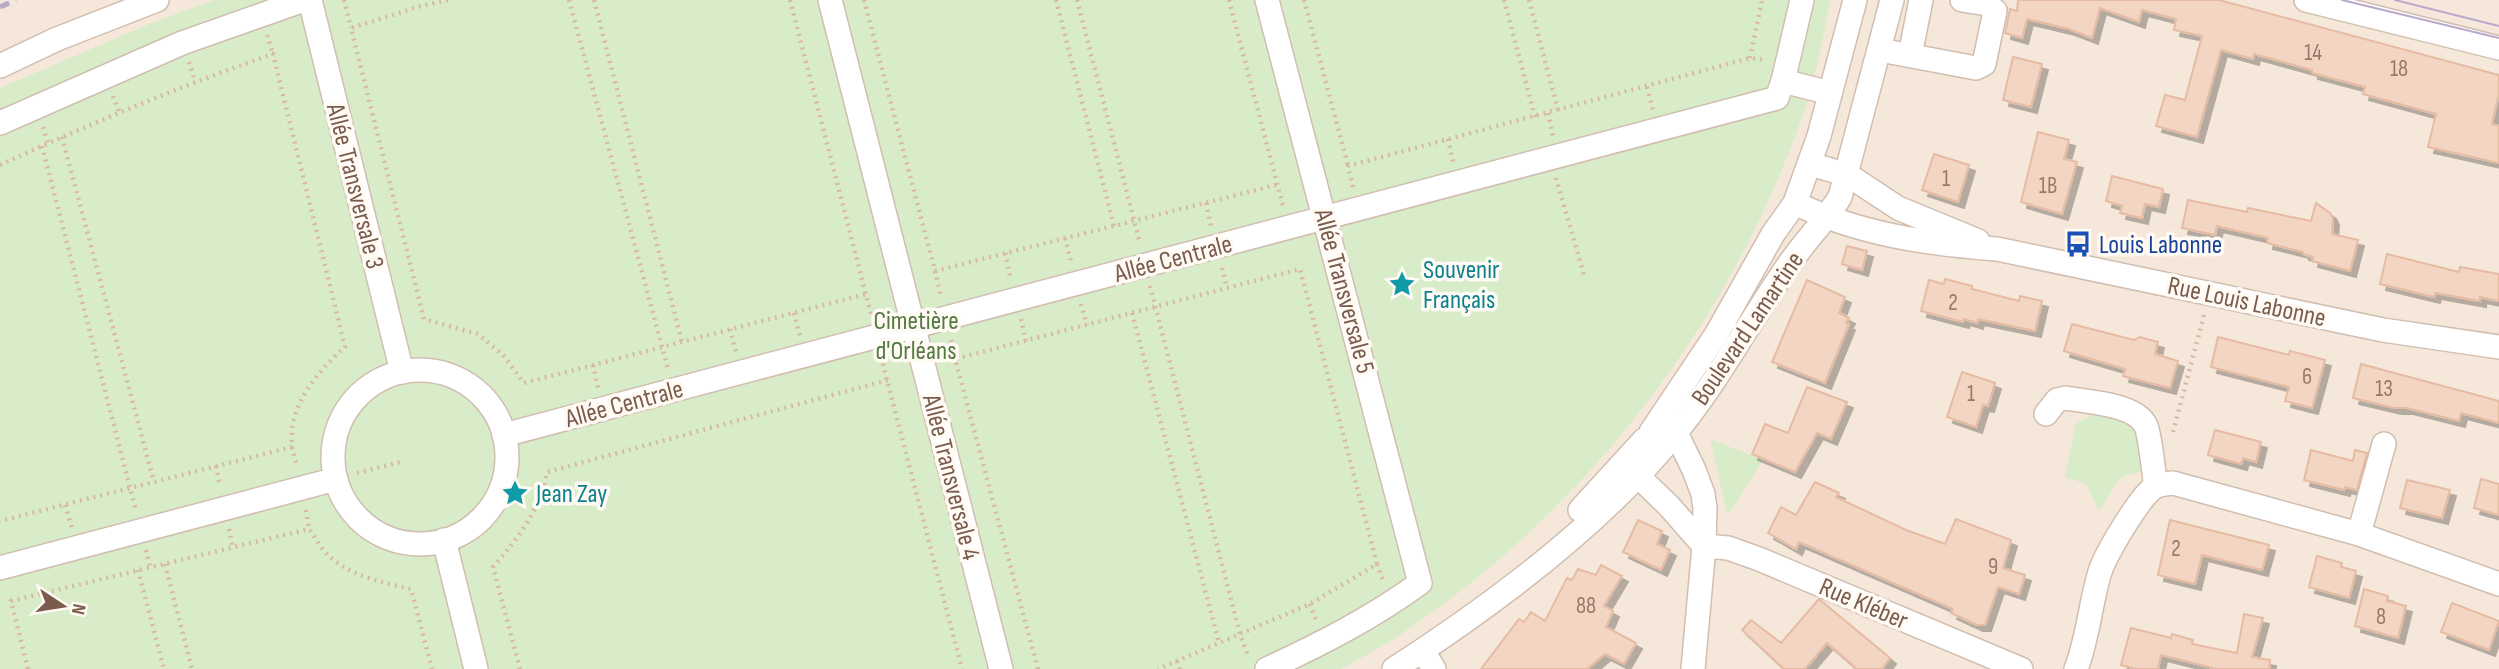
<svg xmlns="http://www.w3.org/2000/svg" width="2499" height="669" font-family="'Sofia Sans Condensed',sans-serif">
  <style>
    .residential { fill: #f5e8da }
    .green { fill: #d8ecc9 }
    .building { fill: #f3d5c3; stroke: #e6bba3; stroke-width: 2; filter: url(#shadow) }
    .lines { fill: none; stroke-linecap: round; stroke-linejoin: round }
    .minor-casing { stroke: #d1beb0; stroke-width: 26 }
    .path { stroke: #d9b8a5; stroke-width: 4.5; stroke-dasharray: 2 5; stroke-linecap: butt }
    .minor { stroke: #fff; stroke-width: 23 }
    .tram { stroke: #b9a8c9; stroke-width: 2 }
    .rail { stroke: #b9a8c9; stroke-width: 5; stroke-dasharray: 10 7; stroke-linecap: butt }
    .labels { text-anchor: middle; stroke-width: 7; stroke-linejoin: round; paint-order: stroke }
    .number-label { font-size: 23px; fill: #987a6a }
    .street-label { font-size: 26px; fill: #7a5c4d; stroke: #fffaf3 }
    .transit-label { font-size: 26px; fill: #164399; stroke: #fffaf3; text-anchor: start }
    .culture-label { font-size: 26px; fill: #0d838f; stroke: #fffaf3; text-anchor: start }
    .park-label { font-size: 26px; fill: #537a41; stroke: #fffaf3 }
  </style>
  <defs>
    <filter id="shadow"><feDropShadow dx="6" dy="6" stdDeviation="0" flood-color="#0004"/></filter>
  </defs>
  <rect width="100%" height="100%" fill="#fdf6ec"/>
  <rect class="residential" x="0" y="0" width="2499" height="669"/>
  <g class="green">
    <path d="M214,0H1831C1822,41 1815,83 1800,123C1736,301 1620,463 1472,582C1430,615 1389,645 1340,669H0V88L154,22Z"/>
    <path d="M2095,414L2112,415L2136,427L2142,471L2121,477L2099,511L2086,484L2065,477L2076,423Z"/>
    <path d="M1710,439L1763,460L1729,514L1727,513Z"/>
  </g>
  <g class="building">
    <path d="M2018,0H2219L2499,75V93L2492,124L2499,126V163L2428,147L2436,114L2363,94L2365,87L2312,73V70L2254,54L2253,59L2221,50L2197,137L2156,126L2165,95L2185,100L2202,36L2174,30L2176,19L2142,10L2139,22L2100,8L2092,38L2069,29L2027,19L2022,38L2005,33L2010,9L2017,11Z"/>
    <path d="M2013,57L2042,64L2031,107L2003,100Z"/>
    <path d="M2038,132L2069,140L2064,159L2077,162L2062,214L2021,202Z"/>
    <path d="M1934,154L1969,165L1958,202L1922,190Z"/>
    <path d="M2112,176L2163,189L2159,207L2145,204L2142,218L2120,213L2122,206L2106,201Z"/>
    <path d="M2188,200L2247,212L2248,208L2311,221L2316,203L2330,213L2333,219L2332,234L2358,240L2350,271L2312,261L2313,257L2303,254V252L2267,243L2268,238L2217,226L2215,235L2182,228Z"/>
    <path d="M1847,246L1867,251L1862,270L1842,264Z"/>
    <path d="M2387,254L2459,272L2460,267L2499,274V301L2480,297V301L2435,293L2434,297L2380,284Z"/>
    <path d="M1945,279L1972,286V289L2019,301L2020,296L2042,301L2035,331L1978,319L1977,323L1964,319L1963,322L1921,311L1929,280L1944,284Z"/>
    <path d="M1807,280L1845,297L1839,313L1849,318L1846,323L1849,324L1825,383L1772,362Z"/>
    <path d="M2072,324L2134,340L2140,337L2158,342L2155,354L2178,361L2170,388L2123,376L2125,369L2064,351Z"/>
    <path d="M2218,337L2289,355L2290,351L2325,360L2312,408L2285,401L2289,387L2211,367Z"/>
    <path d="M2361,364L2499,401V423L2461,413L2459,421L2407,408H2395L2353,398Z"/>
    <path d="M1962,372L1995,383L1988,406L1983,405L1976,427L1947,417Z"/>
    <path d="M1807,387L1847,402L1831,439L1817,433L1795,472L1752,454L1765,424L1788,433Z"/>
    <path d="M2215,430L2261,442L2256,462L2243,458L2241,464L2208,455Z"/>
    <path d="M2311,450L2353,461L2355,450L2367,453L2357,490L2345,487L2344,490L2304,480Z"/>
    <path d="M2481,479L2499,484V515L2474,508Z"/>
    <path d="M2407,480L2450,490L2442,518L2400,508Z"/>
    <path d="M1815,482L1839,493L1836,497L1906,530L1945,544L1956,519L2011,540L2003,568L2025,575L2019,594L1998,587L1985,625H1977L1951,613L1953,609L1799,542L1796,549L1768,533L1781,507L1796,515Z"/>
    <path d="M1638,520L1662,531L1657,544L1670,550L1661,570L1623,552Z"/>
    <path d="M2170,520L2269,545L2262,570L2202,555L2195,584L2158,575Z"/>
    <path d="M2317,556L2342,563L2341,567L2356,571L2349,598L2309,587Z"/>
    <path d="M1601,565L1622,576L1604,606L1613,611L1606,627L1636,643L1624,664L1605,654L1587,669H1481L1519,619L1524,622L1531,612L1545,621L1567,578L1572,580L1578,569L1596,575Z"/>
    <path d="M2364,589L2388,596L2387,601L2406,606L2398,638L2355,626Z"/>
    <path d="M1819,599L1890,658L1882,669H1857L1827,643L1805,669H1784L1742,630L1751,620L1781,643Z"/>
    <path d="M2452,603L2499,621L2489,650L2441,632Z"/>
    <path d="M2244,614L2263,618L2252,657L2270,660L2269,669H2217L2161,655L2158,669H2137L2121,665L2131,628L2171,638L2172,634L2193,640L2192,644L2237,653Z"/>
  </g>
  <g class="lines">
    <g class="minor-casing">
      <g id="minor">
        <path d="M310,0L402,372"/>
        <path d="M830,0L1001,669"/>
        <path d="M1267,0L1420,583C1372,618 1321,644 1267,669"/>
        <path d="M2306,0L2499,48"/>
        <path d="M1880,50L1976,68L1984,64L1995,11L1987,4L1962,0"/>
        <path d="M1910,55L1921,0"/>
        <path d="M0,66L57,39L157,0"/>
        <path d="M1783,81L1802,0"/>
        <path d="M0,123L182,43L304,0"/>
        <path d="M1810,164L1848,175L1898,208L1978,241"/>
        <path d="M1795,203C1858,234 1927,244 1997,249L2383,330L2499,347"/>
        <circle cx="420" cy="457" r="87"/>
        <path d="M2046,414L2057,400L2066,398C2088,402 2136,404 2146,426C2151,439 2153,471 2156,486"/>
        <path d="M1676,433L1694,470L1703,494L1705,508L1704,546L1693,669"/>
        <path d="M504,435L1777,98L1783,81L1830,93"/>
        <path d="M1639,469L1651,432L1716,335L1773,234L1795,203L1819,136L1855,0"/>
        <path d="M1637,475L1669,506L1704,546"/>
        <path d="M1580,510L1644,440"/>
        <path d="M2359,534L2384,444"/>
        <path d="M444,540L476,669"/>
        <path d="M1704,546L1728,548L1759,559L2021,669"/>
        <path d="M0,568L336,479"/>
        <path d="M1423,651L1434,669"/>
        <path d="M1394,669C1493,605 1603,524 1677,431C1717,382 1747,326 1783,273C1800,246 1823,224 1840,197L1892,0"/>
        <path d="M2076,669C2088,638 2090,606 2099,575C2104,556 2138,500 2153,488C2158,484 2166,484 2173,483L2359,534L2499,584"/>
      </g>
    </g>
    <g class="path">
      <path d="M344,0L351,28"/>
      <path d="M448,0L421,6L351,28L424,319L478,334L503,355L524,383L866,294"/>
      <path d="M569,0L668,369"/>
      <path d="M594,0L682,342"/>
      <path d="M790,0L871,314"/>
      <path d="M864,0L935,271L1276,185"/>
      <path d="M1056,0L1114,226"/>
      <path d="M1077,0L1140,243"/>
      <path d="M1229,0L1283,206"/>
      <path d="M1304,0L1348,166"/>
      <path d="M1504,0L1535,117"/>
      <path d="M1529,0L1558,110"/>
      <path d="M267,35L273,54"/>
      <path d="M1750,58L1762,0"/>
      <path d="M189,62L195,81"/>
      <path d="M1647,87L1653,110"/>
      <path d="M113,96L119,111"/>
      <path d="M1548,113L1553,136"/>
      <path d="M43,127L48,143"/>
      <path d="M62,137L154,482"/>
      <path d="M1448,139L1453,162"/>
      <path d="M42,146L136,511"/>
      <path d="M0,165C90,124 180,86 273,54L345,347C324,366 301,391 294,419C291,428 292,439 292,447L0,521"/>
      <path d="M1556,178L1584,275"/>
      <path d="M1353,187L1348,166L1750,58L1766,60"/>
      <path d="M1206,203L1211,226"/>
      <path d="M1065,238L1071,261"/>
      <path d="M1005,253L1011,280"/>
      <path d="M1222,268L1227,288"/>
      <path d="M935,271L941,297"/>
      <path d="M1150,286L1240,634L1248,656"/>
      <path d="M1081,304L1087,325"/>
      <path d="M794,313L800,336"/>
      <path d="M1132,313L1219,643"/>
      <path d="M1021,319L1026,341"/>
      <path d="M730,329L736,352"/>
      <path d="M951,340L955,359"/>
      <path d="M881,357L962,669"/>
      <path d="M593,365L598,388"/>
      <path d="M2173,432L2204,315"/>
      <path d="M292,447L297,467"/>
      <path d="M216,466L220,486"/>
      <path d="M357,473L404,461"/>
      <path d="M65,505L72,528"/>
      <path d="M306,510L309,529"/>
      <path d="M229,529L233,548"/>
      <path d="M146,550L150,567"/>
      <path d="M165,564L192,669"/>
      <path d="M1377,564L1384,583"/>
      <path d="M138,570L164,669"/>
      <path d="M1310,604L1317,623"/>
      <path d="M1177,661L1180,669"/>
      <path d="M28,669L11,601L309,529C316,538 321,549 329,556C350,576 384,583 411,589L432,669"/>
      <path d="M520,669L493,567C519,537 539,512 547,472L888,380"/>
      <path d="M1038,669L955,359L1300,269L1377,564L1310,604L1158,669"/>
    </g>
    <use href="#minor" class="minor"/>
    <g class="tram">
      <path d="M2342,0L2499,38"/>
      <path d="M2395,0L2499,26"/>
    </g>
    <path class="rail" d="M0,7L16,0"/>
  </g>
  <defs>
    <g id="bus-bare" transform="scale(2.1)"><path d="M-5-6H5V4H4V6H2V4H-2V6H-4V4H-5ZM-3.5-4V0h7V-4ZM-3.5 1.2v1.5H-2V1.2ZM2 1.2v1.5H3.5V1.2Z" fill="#1a4fb4" stroke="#fffaf3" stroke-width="2.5" paint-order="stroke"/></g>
    <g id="sight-bare" transform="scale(2.1)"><path d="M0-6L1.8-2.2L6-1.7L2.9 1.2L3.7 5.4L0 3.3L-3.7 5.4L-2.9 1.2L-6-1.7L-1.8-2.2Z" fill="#0f9aa8" stroke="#fffaf3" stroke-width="2.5" paint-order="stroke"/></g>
  </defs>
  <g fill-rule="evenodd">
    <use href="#bus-bare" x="2078" y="244"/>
    <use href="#sight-bare" x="1402" y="284"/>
    <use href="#sight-bare" x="515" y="493"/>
  </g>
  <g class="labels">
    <g class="number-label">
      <text x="2313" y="60">14</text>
      <text x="2399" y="76">18</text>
      <text x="1946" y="186">1</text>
      <text x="2048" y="193">1B</text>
      <text x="1953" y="310">2</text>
      <text x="2307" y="384">6</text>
      <text x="2384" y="396">13</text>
      <text x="1971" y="401">1</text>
      <text x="2176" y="556">2</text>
      <text x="1993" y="574">9</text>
      <text x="1586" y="613">88</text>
      <text x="2381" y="624">8</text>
    </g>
    <g class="street-label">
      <text transform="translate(356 186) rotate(76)" y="9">Allée Transversale 3</text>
      <text transform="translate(1173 258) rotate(-15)" y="9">Allée Centrale</text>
      <text transform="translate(1345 291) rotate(75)" y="9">Allée Transversale 5</text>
      <text transform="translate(2247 301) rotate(12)" y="9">Rue Louis Labonne</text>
      <text transform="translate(1747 328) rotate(-56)" y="9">Boulevard Lamartine</text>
      <text transform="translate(624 403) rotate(-15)" y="9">Allée Centrale</text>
      <text transform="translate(952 477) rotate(76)" y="9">Allée Transversale 4</text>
      <text transform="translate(1864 603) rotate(23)" y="9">Rue Kléber</text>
    </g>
    <g class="transit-label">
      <text x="2099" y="253">Louis Labonne</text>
    </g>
    <g class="culture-label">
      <text x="1423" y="278">Souvenir<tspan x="1423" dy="30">Français</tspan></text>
      <text x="536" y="502">Jean Zay</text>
    </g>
    <g class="park-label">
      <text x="916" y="329">Cimetière<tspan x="916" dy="30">d'Orléans</tspan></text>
    </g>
  </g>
  <g transform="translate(63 606) rotate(102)" stroke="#fffaf3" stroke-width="5" paint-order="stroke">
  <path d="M0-5L12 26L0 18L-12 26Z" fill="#7a5c4d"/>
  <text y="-10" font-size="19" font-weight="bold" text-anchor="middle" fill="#7a5c4d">N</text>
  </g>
</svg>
